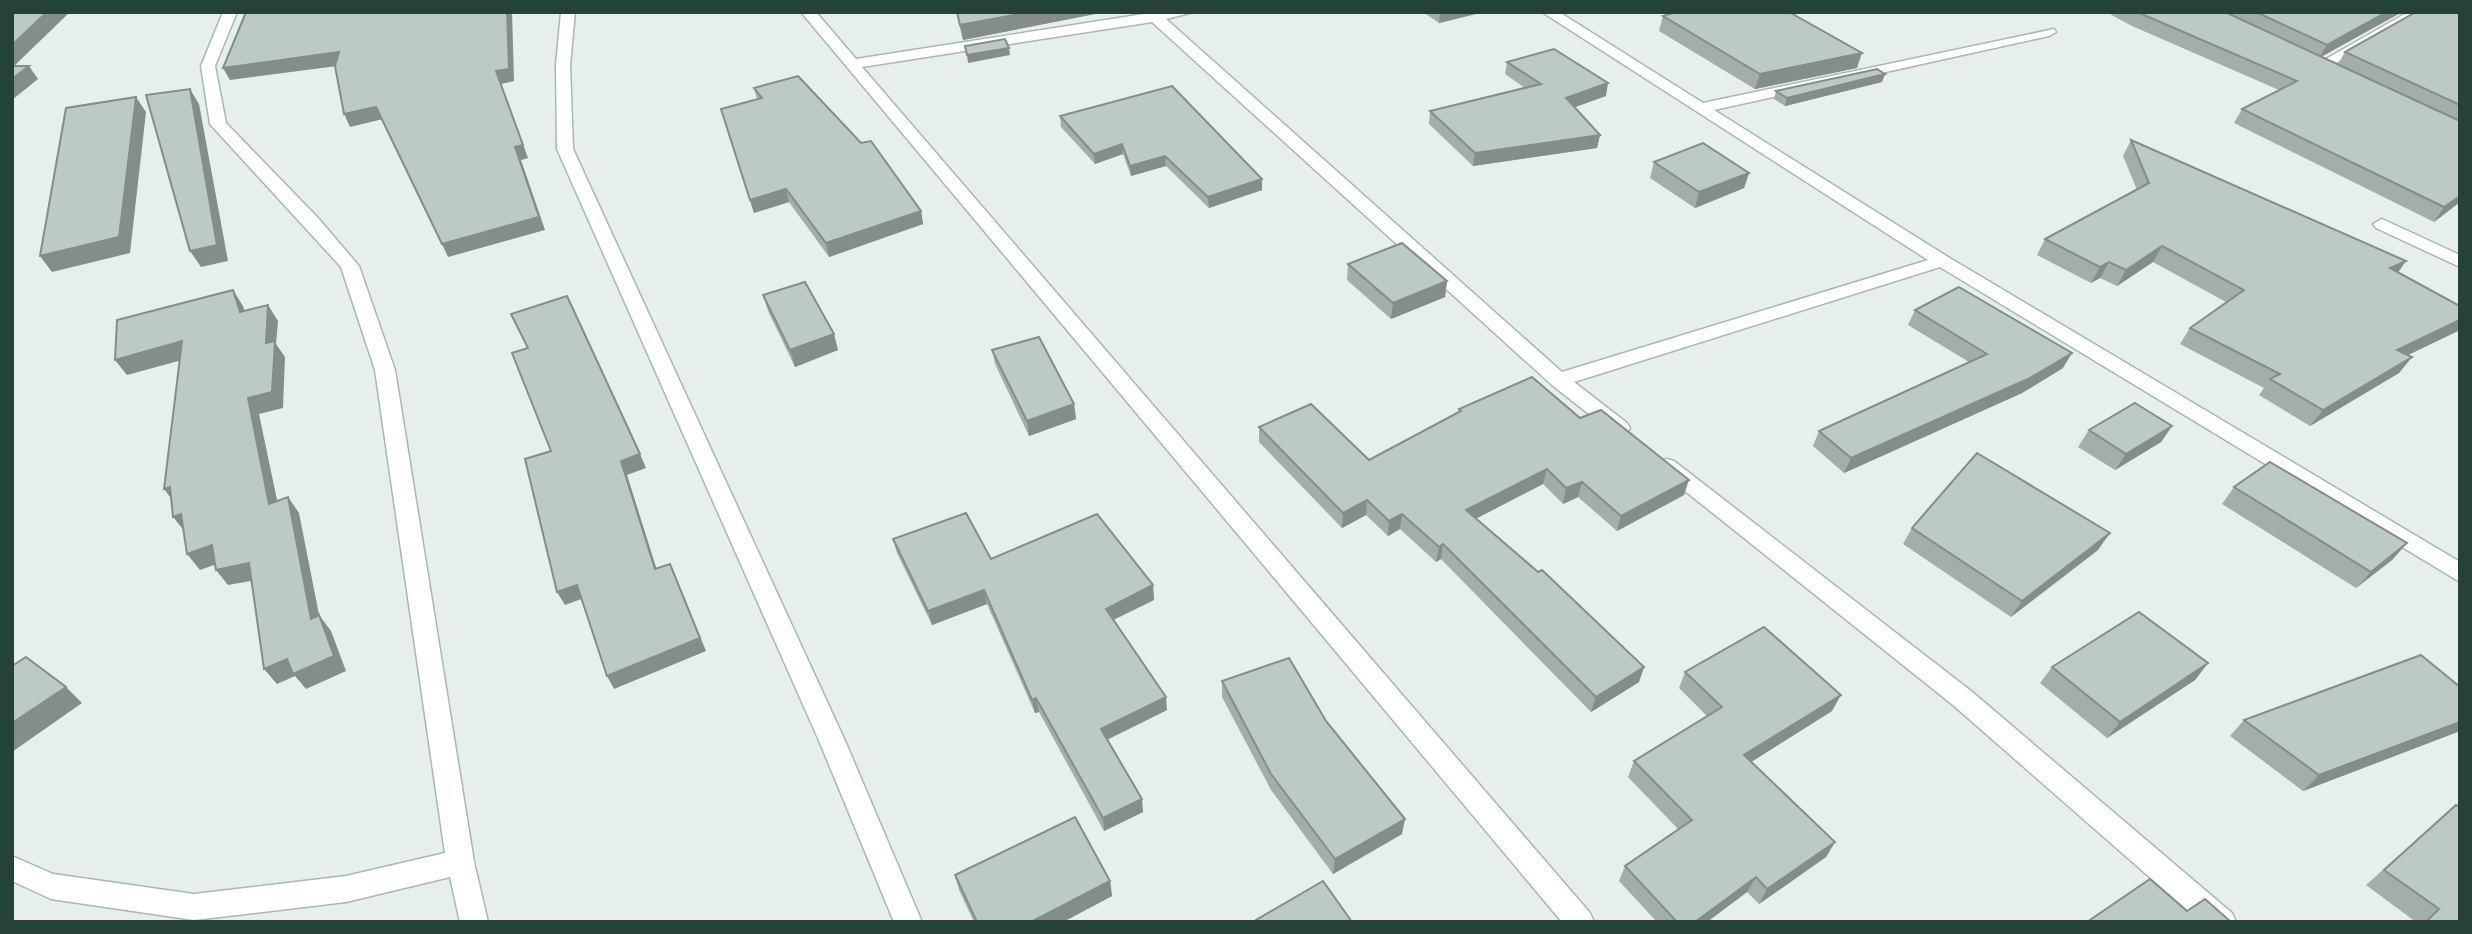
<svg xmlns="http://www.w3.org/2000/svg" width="2472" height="934" font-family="Raleway,sans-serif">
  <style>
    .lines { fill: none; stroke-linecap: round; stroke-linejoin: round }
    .street-casing { stroke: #a8b8b2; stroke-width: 3 }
    .street { fill: #fff; fill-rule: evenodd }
    .wall { fill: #a1aea9 }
    .shaded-wall { fill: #838d89 }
    .building { fill: #bbcac4; stroke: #838d89; stroke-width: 2 }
  </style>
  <rect width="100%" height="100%" fill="#e6efeb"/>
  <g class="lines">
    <g class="street-casing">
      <g id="street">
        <path d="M223,12H237L215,66L226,123L318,218L359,266L395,370L474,862L488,922H460L450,877L346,902L194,920L51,899L12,881V856L53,874L194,894L346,876L445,853L375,370L341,267L210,124L201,66Z"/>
        <path d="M561,12H575L570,65L573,149L846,743L922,922H894L820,743L557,149L556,65Z"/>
        <path d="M801,12H816L856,59L1144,14L1142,12H1194L1166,19L1562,372L1928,260L1542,12H1559L1703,103L2054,29L2056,32L2049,36L1714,110L1948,257L2460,562V582L1940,267L1574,382L1627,423L1630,428L1627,433H1613L1552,385L1152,22L862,67L1590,913L1594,922H1562Z"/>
        <path d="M2408,12H2426L2324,70L2319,71L2312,67Z"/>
        <path d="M2382,219L2460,255V267L2376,228L2373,224Z"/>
        <path d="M1667,459L1674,461L1971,691L2232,913L2236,922H2201L1953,705L1660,471L1657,466L1660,461Z"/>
      </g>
    </g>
    <use href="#street" class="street"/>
  </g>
  <g class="wall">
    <path d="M956,12H1095V14L963,40Z"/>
    <path d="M1423,12H1484L1439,23Z"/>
    <path d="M2106,12H2402L2321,57L2338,64L2345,52L2460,12V202L2434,222L2234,123L2242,109L2279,90L2132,26Z"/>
    <path d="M1663,16L1857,68L1755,89L1659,31Z"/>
    <path d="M1507,62L1606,96L1575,107L1600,135L1597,148L1473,166L1429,124L1430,111L1525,88L1505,74Z"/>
    <path d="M1885,74L1882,82L1785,106L1774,99L1776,91Z"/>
    <path d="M754,88L921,211L923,224L829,257L789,202L754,213L721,109L757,99Z"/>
    <path d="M1060,116L1262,190L1209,208L1166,166L1131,176L1123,154L1095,164L1061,127Z"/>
    <path d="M2131,140L2406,261L2398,273L2460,306V330L2408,355L2412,357L2399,373L2310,426L2259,395L2264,388L2180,344L2190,328L2226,302L2153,262L2117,286L2100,278L2091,283L2037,255L2045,239L2137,190L2123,156Z"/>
    <path d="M1654,162L1749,173L1744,188L1695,208L1650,178Z"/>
    <path d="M1348,264L1447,281L1445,297L1391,319L1347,280Z"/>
    <path d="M763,295L838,350L795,367L768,311Z"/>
    <path d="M1915,310L2063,368L2022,393L1844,473L1813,446L1819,431L1969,362L1908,325Z"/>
    <path d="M992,350L1074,404L1076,419L1029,436L995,364Z"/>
    <path d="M1459,409L1580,418L1684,495L1617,531L1578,497L1563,504L1543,484L1476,518L1644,667L1639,682L1591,712L1441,559L1436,562L1400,529L1388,536L1366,515L1342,528L1259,442V427L1369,460L1458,413Z"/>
    <path d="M2172,426L2161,442L2115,470L2078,447L2089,430Z"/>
    <path d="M2234,487L2407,543L2392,560L2356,588L2222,504Z"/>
    <path d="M1912,528L2098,550L2011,617L1903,544Z"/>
    <path d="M893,539L991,559L1153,585L1154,600L1113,620L1167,710L1107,740L1143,812L1104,831L1039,712L1035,713L987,604L932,625L897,553Z"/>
    <path d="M2208,663L2195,680L2107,738L2040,683L2052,667Z"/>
    <path d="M1685,672L1832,711L1751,762L1835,842L1826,857L1759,904L1747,892L1707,922H1657L1619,881L1625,866L1678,829L1628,777L1634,761L1707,716L1679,688Z"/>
    <path d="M1222,681L1326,721L1402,834L1333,874L1271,790L1222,697Z"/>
    <path d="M2460,687V731L2303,791L2230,736L2244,720Z"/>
    <path d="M2456,805L2460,922H2416L2366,885Z"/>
    <path d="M955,875L1110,881L1112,896L1063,922H974L959,890Z"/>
  </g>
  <g class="shaded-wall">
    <path d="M47,12H70L12,68V45Z"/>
    <path d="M507,12H512L514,81L501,84L528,158L521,160L545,230L448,257L442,244L515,147L496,71Z"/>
    <path d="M1030,12H1095V14L963,40L960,25Z"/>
    <path d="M1440,12H1484L1439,23Z"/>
    <path d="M2387,12H2402L2319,58L2327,45Z"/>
    <path d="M1009,48L1010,55L968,63L967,55Z"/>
    <path d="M339,52L345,65L230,80L223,68Z"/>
    <path d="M1862,53L1857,68L1755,89L1760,74Z"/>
    <path d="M29,66L38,79L12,100V79Z"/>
    <path d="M1885,74L1882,82L1785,106L1787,98Z"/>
    <path d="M1608,83L1606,96L1564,111L1566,98Z"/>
    <path d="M190,89L199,104L228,261L201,267L190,251Z"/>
    <path d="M136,97L146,112L130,253L52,272L40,256Z"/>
    <path d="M376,107L383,119L350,127L344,114Z"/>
    <path d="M1600,135L1597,148L1473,166L1475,153Z"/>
    <path d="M1122,144L1123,154L1095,164L1094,154Z"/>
    <path d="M1165,156L1166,166L1131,176L1130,166Z"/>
    <path d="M1749,173L1744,188L1695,208L1699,192Z"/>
    <path d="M1262,179V190L1209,208L1208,197Z"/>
    <path d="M786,189L789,202L754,213L750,200Z"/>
    <path d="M2460,196V202L2434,222L2444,207Z"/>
    <path d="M921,211L923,224L829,257L826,243Z"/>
    <path d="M2162,246L2153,262L2117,286L2126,270Z"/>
    <path d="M2406,261L2394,277L2390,268Z"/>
    <path d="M2109,262L2100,278L2091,283L2100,267Z"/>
    <path d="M1447,281L1445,297L1391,319L1393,303Z"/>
    <path d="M233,290L243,306L250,327L240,312Z"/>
    <path d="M268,305L278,321L276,344L285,357L283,408L259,414L281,519L269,504L248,398L266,343Z"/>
    <path d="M2460,320V330L2385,366L2397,350Z"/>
    <path d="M834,334L838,350L795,367L790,350Z"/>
    <path d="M182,341L193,357L127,375L115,360Z"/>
    <path d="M2072,353L2063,368L2022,393L1844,473L1851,458Z"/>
    <path d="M2412,357L2399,373L2310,426L2323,410Z"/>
    <path d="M1074,404L1076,419L1029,436L1027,421Z"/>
    <path d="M2172,426L2161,442L2115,470L2126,454Z"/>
    <path d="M640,454L646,468L627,475L661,583L655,569L621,461Z"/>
    <path d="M1547,469L1543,484L1464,525L1466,510Z"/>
    <path d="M1689,480L1684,495L1617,531L1621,516Z"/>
    <path d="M1582,482L1578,497L1563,504L1566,488Z"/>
    <path d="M170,487L176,505L164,489Z"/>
    <path d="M288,497L299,513L323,635L311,619Z"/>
    <path d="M1367,500L1366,515L1342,528L1343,513Z"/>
    <path d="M181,514L186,533L173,517Z"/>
    <path d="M1402,514L1400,529L1388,536L1389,521Z"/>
    <path d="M2110,533L2098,550L2011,617L2022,601Z"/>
    <path d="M2407,543L2392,560L2356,588L2371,572Z"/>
    <path d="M1443,544L1441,559L1436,562L1439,547Z"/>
    <path d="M212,545L225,561L200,570L187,554Z"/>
    <path d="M249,563L262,579L228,585L216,570Z"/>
    <path d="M670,564L706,651L614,689L607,676Z"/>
    <path d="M577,585L584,598L565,605L557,592Z"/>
    <path d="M1153,585L1154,600L1107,623L1106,609Z"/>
    <path d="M984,590L987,604L932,625L928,611Z"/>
    <path d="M319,615L331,631L346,671L306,689L295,676L277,684L264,669Z"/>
    <path d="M2208,663L2195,680L2107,738L2120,722Z"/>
    <path d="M1644,667L1639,682L1591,712L1596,697Z"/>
    <path d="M66,687L82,703L12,752V723Z"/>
    <path d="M1841,695L1832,711L1737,771L1744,755Z"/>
    <path d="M1166,697L1167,710L1102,742L1101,729Z"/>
    <path d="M1036,698L1039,712L1035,713L1032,700Z"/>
    <path d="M2460,722V731L2303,791L2319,775Z"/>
    <path d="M1142,799L1143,812L1104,831L1103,818Z"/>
    <path d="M1405,819L1402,834L1333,874L1335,859Z"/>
    <path d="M1835,842L1826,857L1759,904L1767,889Z"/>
    <path d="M1756,877L1747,892L1707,922H1695Z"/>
    <path d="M1110,881L1112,896L1063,922H1031Z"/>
  </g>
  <g class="building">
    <path d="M12,12H47L12,45Z"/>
    <path d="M246,12H507L509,69L496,71L523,145L515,147L539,217L442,244L376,107L344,114L335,66L339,52L223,68Z"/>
    <path d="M957,12H1030L960,25Z"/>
    <path d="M1676,12H1789L1862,53L1760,74L1663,16Z"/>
    <path d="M2137,12H2225L2460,121V196L2444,207L2242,109L2297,81Z"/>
    <path d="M2256,12H2387L2327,45Z"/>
    <path d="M2416,12H2460V105L2345,52Z"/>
    <path d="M1005,39L1009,48L967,55L965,46Z"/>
    <path d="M1554,49L1608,83L1566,98L1600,135L1475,153L1430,111L1541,84L1507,62Z"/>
    <path d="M12,66H29L12,79Z"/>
    <path d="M1877,69L1885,74L1787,98L1776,91Z"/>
    <path d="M798,76L861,143L871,141L921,211L826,243L786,189L750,200L721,109L762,98L754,88Z"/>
    <path d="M1172,86L1262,179L1208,197L1165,156L1130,166L1122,144L1094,154L1060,116Z"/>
    <path d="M190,89L217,245L190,251L146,95Z"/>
    <path d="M136,97L119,237L40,256L66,108Z"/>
    <path d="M2131,140L2406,261L2390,268L2460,306V320L2397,350L2412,357L2323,410L2270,379L2280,374L2190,328L2244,290L2162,246L2126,270L2109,262L2100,267L2045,239L2149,183Z"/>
    <path d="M1703,143L1749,173L1699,192L1654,162Z"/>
    <path d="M1402,243L1447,281L1393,303L1348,264Z"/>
    <path d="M805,282L834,334L790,350L763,295Z"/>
    <path d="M1959,287L2072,353L2030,378L1851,458L1819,431L1987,354L1915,310Z"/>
    <path d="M233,290L240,312L268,305L266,343L275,341L272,392L248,398L269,504L288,497L311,619L319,615L334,656L293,674L287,659L264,669L249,563L216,570L212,545L187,554L181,514L173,517L170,487L164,489L182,341L115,360L117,320Z"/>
    <path d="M567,296L640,454L621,461L655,569L670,564L700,638L607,676L577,585L557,592L525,459L551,451L512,353L528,348L511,314Z"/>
    <path d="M1039,337L1074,404L1027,421L992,350Z"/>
    <path d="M1532,377L1580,418L1601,410L1689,480L1621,516L1582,482L1566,488L1547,469L1466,510L1538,572L1542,570L1644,667L1596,697L1443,544L1439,547L1402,514L1389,521L1367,500L1343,513L1259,427L1311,404L1369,460L1461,411L1459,409Z"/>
    <path d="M2135,403L2172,426L2126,454L2089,430Z"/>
    <path d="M1977,453L2110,533L2022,601L1912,528Z"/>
    <path d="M2270,462L2407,543L2371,572L2234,487Z"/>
    <path d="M966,513L991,559L1097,514L1153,585L1106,609L1166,697L1101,729L1142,799L1103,818L1036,698L1032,700L984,590L928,611L893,539Z"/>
    <path d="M2139,612L2208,663L2120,722L2052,667Z"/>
    <path d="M1764,627L1841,695L1744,755L1835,842L1767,889L1756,877L1695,922H1677L1625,866L1692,820L1634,761L1722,707L1685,672Z"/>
    <path d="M2421,655L2460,687V722L2319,775L2244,720Z"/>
    <path d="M26,657L66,687L12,723V666Z"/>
    <path d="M1289,658L1326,721L1405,819L1335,859L1271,774L1222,681Z"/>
    <path d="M2456,805L2460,807V922H2426L2439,909L2384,870Z"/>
    <path d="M1075,817L1110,881L1031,922H977L955,875Z"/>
    <path d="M2150,879L2187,911L2205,899L2231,922H2087Z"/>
    <path d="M1323,881L1352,922H1257L1256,920Z"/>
  </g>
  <rect width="2472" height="934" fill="none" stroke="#24423a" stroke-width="28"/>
</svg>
